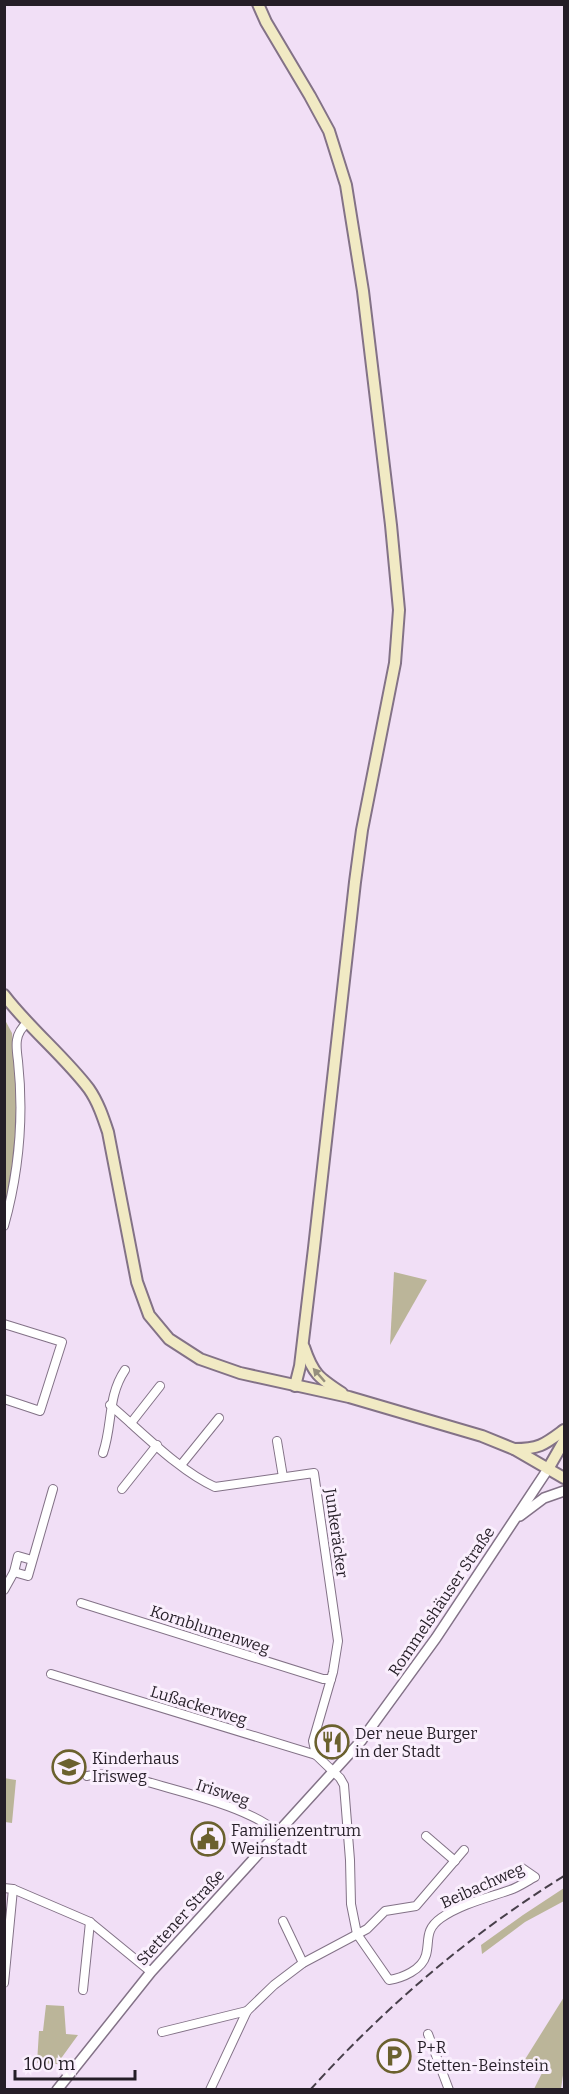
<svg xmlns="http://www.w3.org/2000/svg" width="569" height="2094" font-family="Bitter,serif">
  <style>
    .green { fill: #bbb599 }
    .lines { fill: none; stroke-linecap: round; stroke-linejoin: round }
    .minor-casing { stroke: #837287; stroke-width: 10 }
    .tertiary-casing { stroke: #837287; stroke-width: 12 }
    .secondary-casing { stroke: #837287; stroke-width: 14 }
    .minor { stroke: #fff; stroke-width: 8 }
    .tertiary { stroke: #fff; stroke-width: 9 }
    .secondary { stroke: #f1eac4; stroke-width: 10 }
    .rail { stroke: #473f4a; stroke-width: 2; stroke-dasharray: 9 4.5; stroke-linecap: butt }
    .oneway { fill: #958e7d }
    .labels { text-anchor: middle; stroke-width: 6; stroke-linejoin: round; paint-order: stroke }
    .street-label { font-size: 16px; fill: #251e27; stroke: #faeffd }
    .poi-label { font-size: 16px; fill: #251e27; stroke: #faeffd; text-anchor: start }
  </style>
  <rect width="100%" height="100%" fill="#f1dff6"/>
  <g class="green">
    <path d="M5,1020L12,1033L16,1078L18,1133L5,1215Z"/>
    <path d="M394,1272L427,1280L390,1345Z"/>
    <path d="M4,1778L16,1780L12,1823L5,1822Z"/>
    <path d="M564,1888V1901L525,1922L482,1954L481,1945L523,1915Z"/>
    <path d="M564,1997V2068L561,2089H534L542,2073L524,2061Z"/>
    <path d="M46,2005L64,2006L66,2034L78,2035L57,2064L37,2063L39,2031H43Z"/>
  </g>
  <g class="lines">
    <g class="minor-casing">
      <g id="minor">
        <path d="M4,1226C19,1172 24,1117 18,1061C16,1046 14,1034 27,1023"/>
        <path d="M4,1324L62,1342L40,1411L4,1399"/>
        <path d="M110,1405C141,1431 179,1471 215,1487L314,1473L338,1641L333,1672L313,1741L316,1755"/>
        <path d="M131,1423L160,1386"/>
        <path d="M277,1441L283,1477"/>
        <path d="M103,1453C113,1424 107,1397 125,1370"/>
        <path d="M181,1465L219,1418"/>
        <path d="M122,1489L157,1445"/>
        <path d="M14,1572L28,1576L53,1489"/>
        <path d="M4,1590L14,1572L18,1556L32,1560"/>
        <path d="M81,1603L323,1679H331"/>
        <path d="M51,1674L316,1755L340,1778L344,1785L350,1860L351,1904L357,1934L389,1980C402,1978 422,1970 426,1955C430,1941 424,1930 441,1918C461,1904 487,1898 510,1890C519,1887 527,1881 535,1877L522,1868"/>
        <path d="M87,1776C104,1771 120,1780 138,1779C179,1792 245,1805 277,1832"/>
        <path d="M426,1836L455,1861"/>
        <path d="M4,1888L13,1889L90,1922L151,1972"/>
        <path d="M283,1921L303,1963"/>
        <path d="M4,1983L13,1889"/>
        <path d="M83,1990L90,1922"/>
        <path d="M162,2032L247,2011"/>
        <path d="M428,2034L449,2090"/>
        <path d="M210,2090L247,2011L274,1985L303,1963L367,1929L385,1911L416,1906L464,1850"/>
      </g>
    </g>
    <g class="tertiary-casing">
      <g id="tertiary">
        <path d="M520,1516L544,1498L564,1491"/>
        <path d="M57,2090L151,1972L361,1741L436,1638L548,1469"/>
      </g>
    </g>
    <g class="secondary-casing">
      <g id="secondary">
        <path d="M258,4L266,22L310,96L329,131L346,185L363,291L391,525L399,610L395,663L362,830L355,882L314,1248L300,1366L295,1386"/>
        <path d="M4,995C30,1029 64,1056 89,1089C98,1102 103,1117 108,1132L137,1282L149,1315L169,1339L200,1359L240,1373L349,1397L482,1436L514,1449L564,1478"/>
        <path d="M304,1347C313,1374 319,1378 342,1393"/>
        <path d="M514,1449C540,1449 545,1444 564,1430"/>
        <path d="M548,1469L564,1441"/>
      </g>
    </g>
    <use href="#minor" class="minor"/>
    <use href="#tertiary" class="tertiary"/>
    <use href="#secondary" class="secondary"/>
    <path class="rail" d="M310,2090C386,2006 469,1935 564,1876"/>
  </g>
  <defs><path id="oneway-solid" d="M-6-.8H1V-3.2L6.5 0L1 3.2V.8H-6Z" transform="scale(1.5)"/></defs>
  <use class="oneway" href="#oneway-solid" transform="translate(319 1375) rotate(-131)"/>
  <defs>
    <g id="restaurant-ring" transform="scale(1.725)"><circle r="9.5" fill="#faeffd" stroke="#6b612e" stroke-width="1.5"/><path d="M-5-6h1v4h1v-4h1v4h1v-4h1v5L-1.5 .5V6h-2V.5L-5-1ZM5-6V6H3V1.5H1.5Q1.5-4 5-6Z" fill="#6b612e"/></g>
    <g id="school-ring" transform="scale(1.725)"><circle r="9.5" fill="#faeffd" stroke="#6b612e" stroke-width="1.5"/><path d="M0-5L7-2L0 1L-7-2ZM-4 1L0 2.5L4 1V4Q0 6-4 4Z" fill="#6b612e"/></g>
    <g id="civic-ring" transform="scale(1.725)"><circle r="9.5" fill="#faeffd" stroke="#6b612e" stroke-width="1.5"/><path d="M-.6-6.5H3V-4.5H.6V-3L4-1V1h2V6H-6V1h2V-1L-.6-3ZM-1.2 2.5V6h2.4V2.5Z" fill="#6b612e"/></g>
    <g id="parking-ring" transform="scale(1.725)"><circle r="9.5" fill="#faeffd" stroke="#6b612e" stroke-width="1.5"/><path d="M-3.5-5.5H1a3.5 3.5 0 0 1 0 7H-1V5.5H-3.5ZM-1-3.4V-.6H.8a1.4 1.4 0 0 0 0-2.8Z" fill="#6b612e"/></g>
  </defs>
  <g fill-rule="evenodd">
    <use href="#restaurant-ring" x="332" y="1742"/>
    <use href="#school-ring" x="69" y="1767"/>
    <use href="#civic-ring" x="208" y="1839"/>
    <use href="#parking-ring" x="394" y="2056"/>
  </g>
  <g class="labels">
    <g class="street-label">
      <text transform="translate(337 1533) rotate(82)" y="6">Junkeräcker</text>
      <text transform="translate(441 1601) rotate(-56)" y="6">Rommelshäuser Straße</text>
      <text transform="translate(210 1629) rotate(18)" y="6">Kornblumenweg</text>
      <text transform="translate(199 1705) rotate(17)" y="6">Lußackerweg</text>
      <text transform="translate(223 1792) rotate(18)" y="6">Irisweg</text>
      <text transform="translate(482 1885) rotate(-24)" y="6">Beibachweg</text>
      <text transform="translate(180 1917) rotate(-48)" y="6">Stettener Straße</text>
    </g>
    <g class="poi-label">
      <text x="355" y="1739">Der neue Burger<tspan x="355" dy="18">in der Stadt</tspan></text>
      <text x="92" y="1764">Kinderhaus<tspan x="92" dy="18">Irisweg</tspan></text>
      <text x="231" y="1836">Familienzentrum<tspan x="231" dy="18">Weinstadt</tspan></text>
      <text x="417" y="2053">P+R<tspan x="417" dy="18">Stetten-Beinstein</tspan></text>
    </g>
  </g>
  <rect width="569" height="2094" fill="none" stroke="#251e27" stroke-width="12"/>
  <path d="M15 2070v9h120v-9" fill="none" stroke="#251e27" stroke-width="3"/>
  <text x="24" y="2070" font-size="18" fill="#251e27" stroke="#faeffd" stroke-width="4.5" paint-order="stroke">100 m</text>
</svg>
